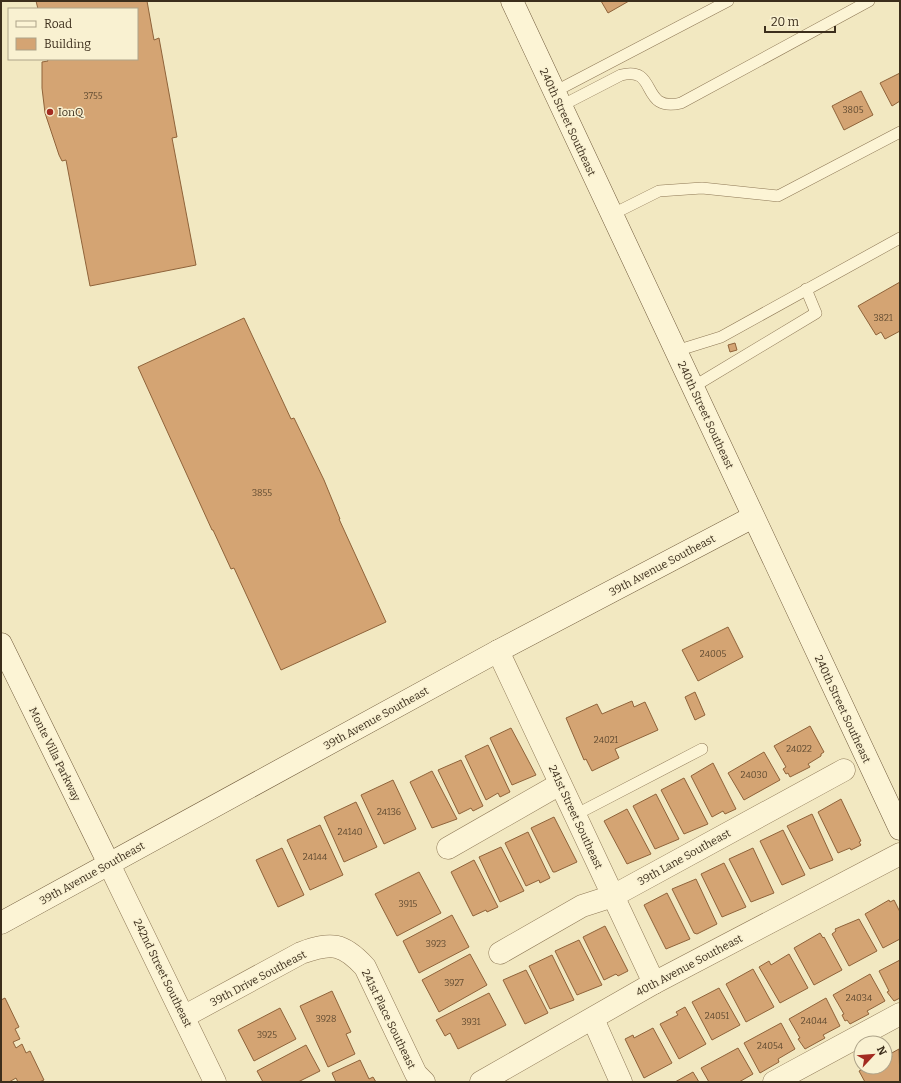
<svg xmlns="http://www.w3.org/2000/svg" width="901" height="1083" font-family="Bitter,serif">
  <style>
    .building { fill: #d4a473; stroke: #8f633a }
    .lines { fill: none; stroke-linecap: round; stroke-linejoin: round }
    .lane-casing { stroke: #8e7856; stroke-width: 12 }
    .street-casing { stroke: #8e7856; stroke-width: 23 }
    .secondary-casing { stroke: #6f593a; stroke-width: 23 }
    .lane { stroke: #fcf4d5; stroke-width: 11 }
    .street { stroke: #fcf4d5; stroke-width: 22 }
    .secondary { stroke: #fcf4d5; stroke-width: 22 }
    .poi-dot { fill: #a32b21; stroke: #f9f1d1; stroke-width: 1.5 }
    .labels { text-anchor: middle; stroke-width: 3; stroke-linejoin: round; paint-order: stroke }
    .number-label { font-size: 9px; fill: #624c32 }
    .poi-label { font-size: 11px; fill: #3c2e1c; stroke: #f9f1d1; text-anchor: start }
    .street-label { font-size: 11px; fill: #3c2e1c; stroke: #f9f1d1 }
  </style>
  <rect width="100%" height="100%" fill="#f2e8c1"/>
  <g class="building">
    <path d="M36,1H147L154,40L159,38L177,137L172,138L196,265L90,286L66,160L62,161L59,155L45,113L42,88V62L48,61L47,59H137V9H38Z"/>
    <path d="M601,1H629L608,13Z"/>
    <path d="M900,73V101L892,106L880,83Z"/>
    <path d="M861,91L873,115L844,130L832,106Z"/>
    <path d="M900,282V331L885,339L881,332L876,335L858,306Z"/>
    <path d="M244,318L291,419L294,418L324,480L340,519H339L386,622L281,670L234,568L231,569L213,530H212L138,367Z"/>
    <path d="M735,343L737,350L730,352L728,345Z"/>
    <path d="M728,627L743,657L698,681L682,650Z"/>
    <path d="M695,692L705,715L695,720L685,697Z"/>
    <path d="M632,701L634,707L645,702L658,730L615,749L619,758L592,771L586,759L584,760L566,718L597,704L602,714Z"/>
    <path d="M810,726L824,752L821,754V756L808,764L810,767L790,777L788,773L786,774L783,769L786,767L774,746Z"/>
    <path d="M511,728L536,775L512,785L490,738Z"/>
    <path d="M488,745L510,792L500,797L498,793L486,800L465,756Z"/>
    <path d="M764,752L780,780L744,800L728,773Z"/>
    <path d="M461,760L483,806L473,811L471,808L459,814L438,770Z"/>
    <path d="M713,763L736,809L725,814L723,811L712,817L691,776Z"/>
    <path d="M432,771L457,819L432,828L410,782Z"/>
    <path d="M684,778L708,824L684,834L661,790Z"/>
    <path d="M393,780L416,829L384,844L361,795Z"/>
    <path d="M656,794L679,839L655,849L633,806Z"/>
    <path d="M841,799L861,841L859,842L861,845L851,850L850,848L838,853L818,812Z"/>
    <path d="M356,802L377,847L344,862L324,817Z"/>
    <path d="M627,809L651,854L627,864L604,821Z"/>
    <path d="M812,814L833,860L810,869L787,826Z"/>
    <path d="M554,817L577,862L555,872H553L531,828Z"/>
    <path d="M320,825L343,875L310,890L287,840Z"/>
    <path d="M783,830L805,875L782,885L760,841Z"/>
    <path d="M528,832L550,878L540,883L539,880L526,886L505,843Z"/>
    <path d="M501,847L524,891L500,902L479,857Z"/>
    <path d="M282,848L304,895L278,907L256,860Z"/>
    <path d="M753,848L774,893L751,902L729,859Z"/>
    <path d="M474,860L498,907L487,912L486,910L473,916L451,872Z"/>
    <path d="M724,863L746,907L722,917L701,874Z"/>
    <path d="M419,872L441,913L397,936L375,894Z"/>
    <path d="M696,879L717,924L697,934L694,933L672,889Z"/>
    <path d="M667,893L690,939L666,949L644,905Z"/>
    <path d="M889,900L890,902L894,900L900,912V939L883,948L865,914Z"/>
    <path d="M452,915L469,947L419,973L403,941Z"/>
    <path d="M859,919L877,951L849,966L832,934L836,931L835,929Z"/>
    <path d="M605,926L628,971L618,976L616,974L604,980L583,937Z"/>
    <path d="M820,933L823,938L824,937L842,970L814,985L794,948Z"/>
    <path d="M579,940L602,985L577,995L555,951Z"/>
    <path d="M470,954L487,985L439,1012L422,980Z"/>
    <path d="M789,954L808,988L780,1003L759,967L769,961L771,965Z"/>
    <path d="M552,955L574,1000L550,1009L529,966Z"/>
    <path d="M900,960V998L894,1001L887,992L889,991L879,971Z"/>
    <path d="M753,969L774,1007L746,1022L726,984Z"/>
    <path d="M526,970L548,1013L525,1024L503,980Z"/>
    <path d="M870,974L885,1001L867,1011L869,1014L850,1024L847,1020L845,1021L842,1015L844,1014L833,995Z"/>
    <path d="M719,988L740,1025L712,1040L692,1002Z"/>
    <path d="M332,991L351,1032L346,1034L355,1054L328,1067L300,1006Z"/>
    <path d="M489,993L506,1025L458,1049L450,1033L445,1036L436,1020Z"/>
    <path d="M5,998L19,1027L15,1029L20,1039L13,1042L16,1048L22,1044L26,1053L30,1051L44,1080L39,1082H18L16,1078L9,1082H1V1000Z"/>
    <path d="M826,998L840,1026L823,1035L825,1038L805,1049L798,1039L800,1038L789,1019Z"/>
    <path d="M685,1007L706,1044L679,1059L660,1024L678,1015L676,1012Z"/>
    <path d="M280,1008L296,1039L254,1061L238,1030Z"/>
    <path d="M781,1023L795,1049L778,1059L779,1062L760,1073L744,1043Z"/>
    <path d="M653,1028L672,1063L644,1078L625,1039L633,1035L634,1038Z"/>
    <path d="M306,1045L320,1071L298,1082H263L257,1071Z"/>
    <path d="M738,1048L753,1074L739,1082H709L701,1068Z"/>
    <path d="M899,1049L900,1082H865L859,1071L867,1067L870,1069L871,1067H885V1060L892,1057L890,1054Z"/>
    <path d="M360,1060L369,1079L373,1077L376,1082H336L332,1073Z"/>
    <path d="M693,1072L699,1082H675Z"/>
  </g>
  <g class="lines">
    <g class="lane-casing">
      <g id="lane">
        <path d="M554,92L728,1"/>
        <path d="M561,106L621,75C659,65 639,113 681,103L869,1"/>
        <path d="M611,215L659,191L702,188L778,196L900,132"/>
        <path d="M676,351L721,337L900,238"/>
        <path d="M693,387L816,313L806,289"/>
        <path d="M575,815L702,749"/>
      </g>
    </g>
    <g class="street-casing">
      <g id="street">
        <path d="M498,651L654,983"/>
        <path d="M448,848L560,784"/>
        <path d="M109,864L215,1082"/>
        <path d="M500,953L582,906L613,896L844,770"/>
        <path d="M185,1016L301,953C332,942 343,943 365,967L416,1074L424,1082"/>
        <path d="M593,1019L621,1082"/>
        <path d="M481,1082L654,983L900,854"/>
        <path d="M774,1082L900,1014"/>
      </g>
    </g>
    <g class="secondary-casing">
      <g id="secondary">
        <path d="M512,1L900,829"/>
        <path d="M1,644L109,864"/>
        <path d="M1,923L498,651L753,517"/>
      </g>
    </g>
    <use href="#lane" class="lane"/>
    <use href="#street" class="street"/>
    <use href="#secondary" class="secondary"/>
  </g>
  <circle class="poi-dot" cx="50" cy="112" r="4"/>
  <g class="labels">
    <g class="number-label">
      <text x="93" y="99">3755</text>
      <text x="853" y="113">3805</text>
      <text x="883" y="321">3821</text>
      <text x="262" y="496">3855</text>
      <text x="713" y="657">24005</text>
      <text x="606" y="743">24021</text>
      <text x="799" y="752">24022</text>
      <text x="754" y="778">24030</text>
      <text x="389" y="815">24136</text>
      <text x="350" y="835">24140</text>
      <text x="315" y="860">24144</text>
      <text x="408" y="907">3915</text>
      <text x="436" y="947">3923</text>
      <text x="454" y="986">3927</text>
      <text x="859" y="1001">24034</text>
      <text x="717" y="1019">24051</text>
      <text x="326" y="1022">3928</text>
      <text x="814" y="1024">24044</text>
      <text x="471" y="1025">3931</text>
      <text x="267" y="1038">3925</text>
      <text x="770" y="1049">24054</text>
    </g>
    <g class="poi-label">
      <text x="58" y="116">IonQ</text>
    </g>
    <g class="street-label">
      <text transform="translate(568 122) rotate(65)" y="4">240th Street Southeast</text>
      <text transform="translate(706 415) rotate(65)" y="4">240th Street Southeast</text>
      <text transform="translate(662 565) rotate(-28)" y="4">39th Avenue Southeast</text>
      <text transform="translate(843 709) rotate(65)" y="4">240th Street Southeast</text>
      <text transform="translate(376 718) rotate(-29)" y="4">39th Avenue Southeast</text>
      <text transform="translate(55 754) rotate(64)" y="4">Monte Villa Parkway</text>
      <text transform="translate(576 817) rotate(65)" y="4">241st Street Southeast</text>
      <text transform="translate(684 857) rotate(-29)" y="4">39th Lane Southeast</text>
      <text transform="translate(92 873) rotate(-29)" y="4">39th Avenue Southeast</text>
      <text transform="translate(689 965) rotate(-28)" y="4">40th Avenue Southeast</text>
      <text transform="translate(163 973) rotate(64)" y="4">242nd Street Southeast</text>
      <text transform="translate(258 978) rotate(-28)" y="4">39th Drive Southeast</text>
      <text transform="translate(389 1019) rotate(64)" y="4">241st Place Southeast</text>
    </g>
  </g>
  <rect width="901" height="1083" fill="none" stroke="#3c2e1c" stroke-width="4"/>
  <rect x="8" y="8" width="130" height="52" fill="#f9f1d1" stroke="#ada389"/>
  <rect x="16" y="21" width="20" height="6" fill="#fcf4d5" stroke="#ada389"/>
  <text x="44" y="28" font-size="12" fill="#3c2e1c">Road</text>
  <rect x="16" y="38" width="20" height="12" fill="#d4a473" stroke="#ada389"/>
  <text x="44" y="48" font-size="12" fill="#3c2e1c">Building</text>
  <g transform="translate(873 1055) rotate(64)"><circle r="19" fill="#f9f1d1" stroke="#ada389"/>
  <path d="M0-3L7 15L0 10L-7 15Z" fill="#a32b21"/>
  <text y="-6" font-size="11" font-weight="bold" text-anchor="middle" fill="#3c2e1c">N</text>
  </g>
  <path d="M765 26v6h70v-6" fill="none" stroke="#3c2e1c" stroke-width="2"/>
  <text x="771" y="26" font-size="12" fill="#3c2e1c" stroke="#f9f1d1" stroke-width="3" paint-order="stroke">20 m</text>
</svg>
